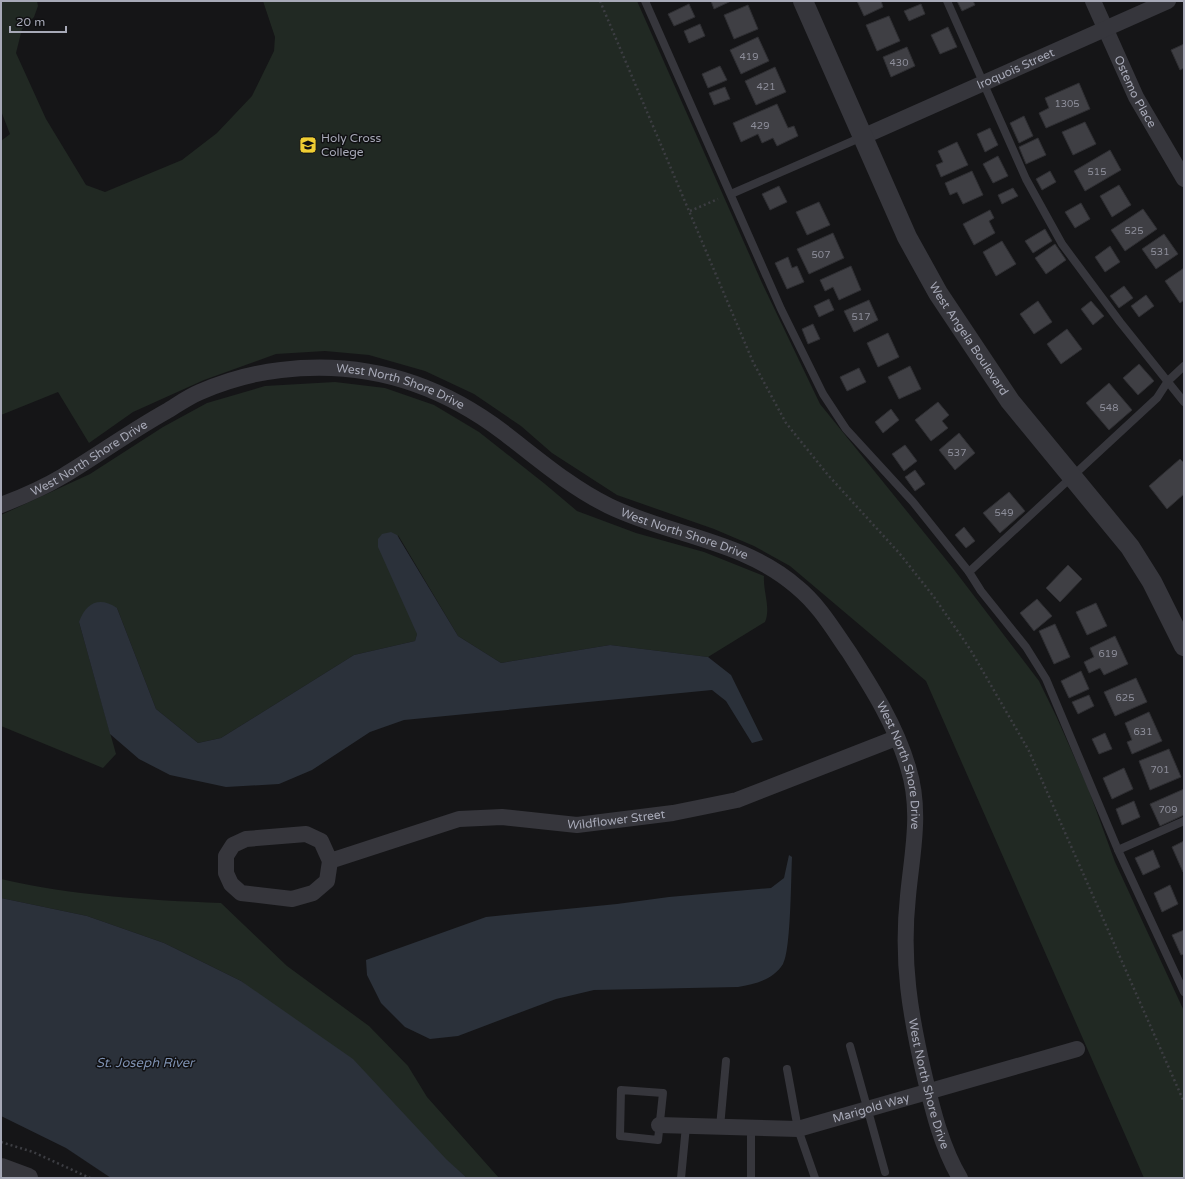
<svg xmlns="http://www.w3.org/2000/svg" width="1185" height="1179" font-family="'Varela Round',sans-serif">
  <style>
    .green { fill: #212923 }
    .water { fill: #2b313a }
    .building { fill: #3f3f44; stroke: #2f2f33 }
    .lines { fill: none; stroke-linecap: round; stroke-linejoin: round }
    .path { stroke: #3c3d42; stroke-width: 2.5; stroke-dasharray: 2 3; stroke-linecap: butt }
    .service { stroke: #36363c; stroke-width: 8 }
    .minor { stroke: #36363c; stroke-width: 16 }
    .tertiary { stroke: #36363c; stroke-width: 20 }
    .labels { text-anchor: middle; stroke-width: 3; stroke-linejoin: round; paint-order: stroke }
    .number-label { font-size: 10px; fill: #8d8e9a }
    .street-label { font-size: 12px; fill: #a7a9b7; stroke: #101012 }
    .poi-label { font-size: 12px; fill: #a7a9b7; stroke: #101012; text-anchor: start }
    .water-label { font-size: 13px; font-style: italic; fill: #7e91b1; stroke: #101012 }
  </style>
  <rect width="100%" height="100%" fill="#151517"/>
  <g class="green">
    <path d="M1,1H37L38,6L34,17L22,29L16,53L46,119L86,185L105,192L182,160L217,133L252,96L274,51L275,37L263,1H637L762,283L820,404L952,567L1039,681L1057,718L1088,788L1115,862L1184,1011V1178H1144L926,681L790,566L754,546L714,529L617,495L552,453L521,426L474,394L425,371L369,355L325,351L276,354L204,380L133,412L89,443L58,392L1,415V141L10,134L1,111Z"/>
    <path d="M335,382L385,388L434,405L479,432L545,484L577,511L636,533L704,552L764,576C763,592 771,608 765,622L708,657L610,645L501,663L458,636L398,535L417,634L415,641L354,655L221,738L198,743L156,709L117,608L79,622L116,754L103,768L1,726V515L90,474L163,427L207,403L265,386Z"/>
    <path d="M1,879C73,896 148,900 221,903L287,966L369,1026L408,1066L427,1097L499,1178H467L241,981L164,943L87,916L1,898Z"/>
  </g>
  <g class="water">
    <path d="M391,532L397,535L458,636L501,663L610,645L708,657L731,675L763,740L752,743L726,701L712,690L404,720L370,732L312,770L279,784L226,787L170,775L139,759L110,734L79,622C86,603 99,596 117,608L156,709L198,743L221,738L354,655L415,641L417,634L378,547V539L382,534Z"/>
    <path d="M789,855L792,857C791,876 791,951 783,964C773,980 755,984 738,987L594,990L556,999L458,1036L430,1039L405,1027L381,1003L367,975L366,960L486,917L617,904L669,897L771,888L784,878Z"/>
    <path d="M1,898L87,916L164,943L241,981L353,1059L446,1159L467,1178H111L66,1148L1,1116Z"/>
  </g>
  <g class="building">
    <path d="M711,1H731L714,9Z"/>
    <path d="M857,1H881L883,7L864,16Z"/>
    <path d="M957,1H973L975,5L962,11Z"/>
    <path d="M689,4L695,17L674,26L668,14Z"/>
    <path d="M921,4L925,14L909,21L904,11Z"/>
    <path d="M748,5L758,29L734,39L724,15Z"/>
    <path d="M889,16L900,41L877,51L866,25Z"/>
    <path d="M700,24L705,36L689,43L684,31Z"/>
    <path d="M948,27L957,47L940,54L931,35Z"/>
    <path d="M758,37L769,61L741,74L730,50Z"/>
    <path d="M1184,44V68L1180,70L1171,50Z"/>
    <path d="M907,47L915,66L891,77L883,57Z"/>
    <path d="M720,66L727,80L708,88L702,74Z"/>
    <path d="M775,67L786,92L756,105L745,81Z"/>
    <path d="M1079,83L1090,109L1046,128L1039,113L1049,108L1045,98Z"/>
    <path d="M725,87L730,99L714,105L709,93Z"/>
    <path d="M777,104L788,128L794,126L798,136L777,146L773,138L762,143L758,134L741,142L733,123Z"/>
    <path d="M1024,116L1033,136L1019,143L1010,123Z"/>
    <path d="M1085,122L1096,144L1073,155L1062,132Z"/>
    <path d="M990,128L998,145L985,152L977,134Z"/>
    <path d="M1038,138L1046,155L1026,164L1019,147Z"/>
    <path d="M957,142L968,165L941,177L936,165L943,162L938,151Z"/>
    <path d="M1110,150L1121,170L1085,191L1074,171Z"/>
    <path d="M998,156L1008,176L993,183L983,164Z"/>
    <path d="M972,171L983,195L963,204L957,192L950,195L945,183Z"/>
    <path d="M1050,171L1056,182L1042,190L1036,179Z"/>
    <path d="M1119,185L1131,205L1112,217L1100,196Z"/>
    <path d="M779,186L787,202L770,210L762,194Z"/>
    <path d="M1013,188L1018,196L1002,204L998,195Z"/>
    <path d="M819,202L830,225L807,235L796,212Z"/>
    <path d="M1081,203L1090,219L1075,228L1065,212Z"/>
    <path d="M1143,209L1157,229L1125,251L1111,230Z"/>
    <path d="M990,210L994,218L989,221L995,233L974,245L963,224Z"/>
    <path d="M1045,229L1052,241L1033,253L1025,241Z"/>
    <path d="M833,233L844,258L809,274L797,249Z"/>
    <path d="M1164,234L1178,254L1156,269L1142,249Z"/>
    <path d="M1002,241L1016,264L996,276L983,252Z"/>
    <path d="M1055,244L1066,260L1046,274L1035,258Z"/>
    <path d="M1110,246L1120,262L1105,272L1095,257Z"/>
    <path d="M788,257L792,268L797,266L804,282L787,289L775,263Z"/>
    <path d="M851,266L861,290L839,300L833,287L825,291L820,280Z"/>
    <path d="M1184,268V300L1180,303L1165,281Z"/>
    <path d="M1124,286L1133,298L1119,308L1110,296Z"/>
    <path d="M1146,295L1154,306L1139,317L1131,306Z"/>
    <path d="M829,299L834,310L819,317L814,306Z"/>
    <path d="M869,300L878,320L854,332L844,311Z"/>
    <path d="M1038,301L1052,322L1034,334L1020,314Z"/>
    <path d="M1091,301L1104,316L1093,325L1081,309Z"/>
    <path d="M813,324L820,339L808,344L802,329Z"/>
    <path d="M1067,329L1082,349L1061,364L1047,344Z"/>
    <path d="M888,333L899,357L878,367L867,343Z"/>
    <path d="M1139,364L1154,381L1138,395L1123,378Z"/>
    <path d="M910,366L921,389L899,399L888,377Z"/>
    <path d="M859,368L866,382L847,391L840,377Z"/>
    <path d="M1109,383L1132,410L1109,430L1086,403Z"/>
    <path d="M938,402L949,415L942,421L948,428L931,441L915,420Z"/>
    <path d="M891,409L899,420L883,433L875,422Z"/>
    <path d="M959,433L975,453L955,470L939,450Z"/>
    <path d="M905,445L917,461L904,471L892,454Z"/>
    <path d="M1180,459L1184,463V494L1167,509L1149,486Z"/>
    <path d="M915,470L925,484L915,491L905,477Z"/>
    <path d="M1009,492L1025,511L1000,533L983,513Z"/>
    <path d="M964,527L975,541L966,548L955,535Z"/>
    <path d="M1068,565L1082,579L1060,602L1046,588Z"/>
    <path d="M1037,599L1052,616L1034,631L1020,613Z"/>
    <path d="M1096,603L1107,626L1087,635L1076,612Z"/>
    <path d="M1055,624L1070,657L1054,664L1039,631Z"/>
    <path d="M1115,636L1128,664L1104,675L1100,668L1089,673L1084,662L1094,657L1090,648Z"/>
    <path d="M1081,671L1089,689L1069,698L1061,681Z"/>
    <path d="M1136,678L1147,702L1115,716L1104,692Z"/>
    <path d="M1089,695L1094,706L1078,714L1072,702Z"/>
    <path d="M1149,712L1162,741L1132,754L1127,742L1132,740L1125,723Z"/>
    <path d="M1105,733L1112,749L1099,754L1092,739Z"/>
    <path d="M1169,749L1181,777L1150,790L1139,761Z"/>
    <path d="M1124,768L1133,789L1112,799L1103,778Z"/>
    <path d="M1184,789V815L1160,826L1150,804Z"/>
    <path d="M1134,801L1140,817L1122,825L1116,809Z"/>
    <path d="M1184,841V872H1183L1172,847Z"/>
    <path d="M1153,850L1160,867L1143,875L1135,858Z"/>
    <path d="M1170,885L1178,904L1162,912L1154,893Z"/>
    <path d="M1184,930V954L1181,955L1172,935Z"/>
  </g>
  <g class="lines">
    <g class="path">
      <path d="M600,1L753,362L786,423L828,475L900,554L934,597L970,649L1029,751L1184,1102"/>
      <path d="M690,211L718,199"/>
      <path d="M1,1142L33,1152L90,1178"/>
    </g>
    <g class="service">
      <path d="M645,1L781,309L823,394L846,429L913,502L969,572L981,591L1026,647L1046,679L1118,850L1184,992"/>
      <path d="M947,1L1026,179L1062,244L1120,322L1184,402"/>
      <path d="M731,194L862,137"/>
      <path d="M969,572L1157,398L1168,381L1184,366"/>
      <path d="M1118,850L1184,821"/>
      <path d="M850,1046L885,1172"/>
      <path d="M787,1069L798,1129L815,1178"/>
      <path d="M621,1090L663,1093L658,1140L620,1136Z"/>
      <path d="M720,1127L726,1061"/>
      <path d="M681,1178L686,1126"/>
      <path d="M751,1178V1128"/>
    </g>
    <g class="minor">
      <path id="s1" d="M1093,1L1136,97L1184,179"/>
      <path id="s2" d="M862,137L1168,1"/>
      <path id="s3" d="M1,505C22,497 43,488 63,476C98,455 131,431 167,411C177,405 188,397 200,392C225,381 254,373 281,370C363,360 437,382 503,432C537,458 570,487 609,506C671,536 743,540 797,587C819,605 833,629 849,652C872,688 896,726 908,767C922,811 912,853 908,896C901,961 910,1015 925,1078C933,1111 942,1148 960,1178"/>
      <path id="s4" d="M330,861L327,881L313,893L292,899L241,893L231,884L226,873V856L233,845L246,839L306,834L321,841L330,861L459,819L502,817L577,825L673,813L737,800L896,738"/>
      <path id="s5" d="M659,1125L798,1129L1077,1049"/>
    </g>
    <g class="tertiary">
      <path id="s6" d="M803,1L907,237L938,293L1010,401L1130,547L1152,582L1184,646"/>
      <path d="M1,1168L28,1178"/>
    </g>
  </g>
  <defs>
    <g id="university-square" transform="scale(0.9)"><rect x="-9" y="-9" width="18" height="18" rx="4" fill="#f0ce33" stroke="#101012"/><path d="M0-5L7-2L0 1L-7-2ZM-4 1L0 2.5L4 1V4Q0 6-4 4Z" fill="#111"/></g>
  </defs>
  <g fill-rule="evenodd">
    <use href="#university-square" x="308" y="145"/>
  </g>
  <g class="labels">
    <g class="number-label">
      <text x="749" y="60">419</text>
      <text x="899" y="66">430</text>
      <text x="766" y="90">421</text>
      <text x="1067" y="107">1305</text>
      <text x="760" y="129">429</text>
      <text x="1097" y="175">515</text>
      <text x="1134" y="234">525</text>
      <text x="1160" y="255">531</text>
      <text x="821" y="258">507</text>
      <text x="861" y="320">517</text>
      <text x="1109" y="411">548</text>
      <text x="957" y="456">537</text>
      <text x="1004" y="516">549</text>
      <text x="1108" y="657">619</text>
      <text x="1125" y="701">625</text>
      <text x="1143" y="735">631</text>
      <text x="1160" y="773">701</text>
      <text x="1168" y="813">709</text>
    </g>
    <g class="street-label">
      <text dy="4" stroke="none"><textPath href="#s2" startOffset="168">Iroquois Street</textPath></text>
      <text dy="4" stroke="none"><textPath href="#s1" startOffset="100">Ostemo Place</textPath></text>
      <text dy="4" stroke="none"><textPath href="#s6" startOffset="377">West Angela Boulevard</textPath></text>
      <text dy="4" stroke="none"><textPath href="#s3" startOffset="436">West North Shore Drive</textPath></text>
      <text dy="4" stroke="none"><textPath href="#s3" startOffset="100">West North Shore Drive</textPath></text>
      <text dy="4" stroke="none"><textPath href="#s3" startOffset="760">West North Shore Drive</textPath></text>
      <text dy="4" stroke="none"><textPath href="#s3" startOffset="1095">West North Shore Drive</textPath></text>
      <text dy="4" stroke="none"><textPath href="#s4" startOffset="574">Wildflower Street</textPath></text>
      <text dy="4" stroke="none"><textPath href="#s3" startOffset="1419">West North Shore Drive</textPath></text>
      <text dy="4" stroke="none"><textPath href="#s5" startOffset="215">Marigold Way</textPath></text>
    </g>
    <g class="poi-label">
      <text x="321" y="142">Holy Cross<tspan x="321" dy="14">College</tspan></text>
    </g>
    <g class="water-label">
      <text x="145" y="1067">St. Joseph River</text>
    </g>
  </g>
  <rect width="1185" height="1179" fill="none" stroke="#a7a9b7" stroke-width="4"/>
  <path d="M10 26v6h56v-6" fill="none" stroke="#a7a9b7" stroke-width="2"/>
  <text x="16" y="26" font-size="12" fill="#a7a9b7" stroke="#101012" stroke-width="3" paint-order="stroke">20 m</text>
</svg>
